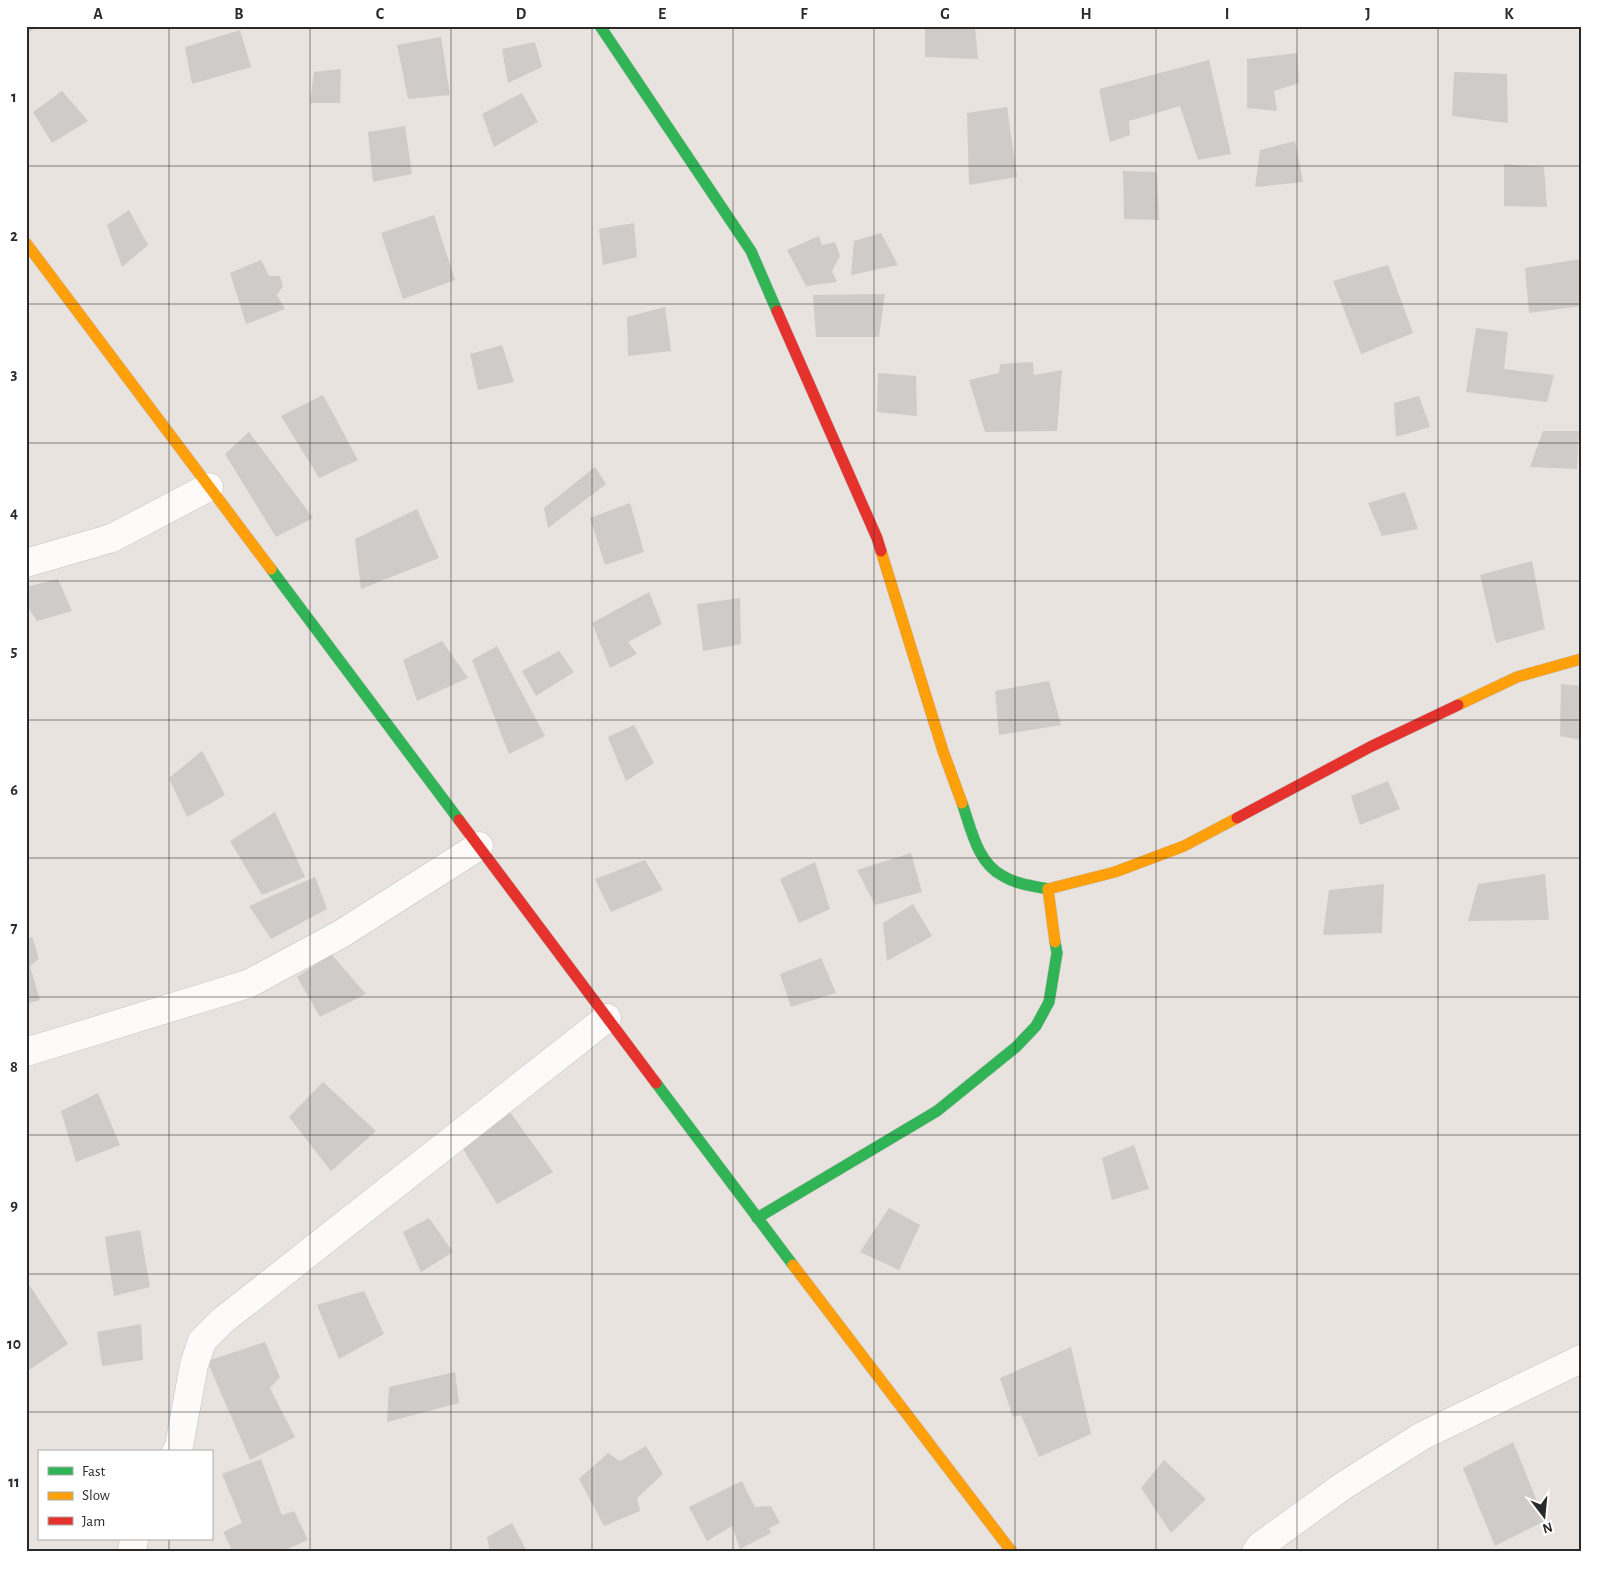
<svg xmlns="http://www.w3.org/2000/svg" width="1607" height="1578" font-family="'Alegreya Sans',sans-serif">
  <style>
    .building { fill: #cfcbc8 }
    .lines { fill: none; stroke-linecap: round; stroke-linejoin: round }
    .street-casing { stroke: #c2c1c1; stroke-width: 29 }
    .fast-casing { stroke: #c2c1c1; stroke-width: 12 }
    .slow-casing { stroke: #c2c1c1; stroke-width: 12 }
    .jam-casing { stroke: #c2c1c1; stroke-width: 12 }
    .street { stroke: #fcfbfa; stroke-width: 28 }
    .fast { stroke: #30b455; stroke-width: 11 }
    .slow { stroke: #ff9f0a; stroke-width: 11 }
    .jam { stroke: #e5322d; stroke-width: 11 }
    .grid { fill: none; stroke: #2a2a2a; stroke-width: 1; stroke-opacity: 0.55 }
    .neatline { fill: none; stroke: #2a2a2a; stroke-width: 2 }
    .grid-label { font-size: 16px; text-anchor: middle; font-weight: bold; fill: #2a2a2a }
  </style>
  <rect width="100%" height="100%" fill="#e9e3df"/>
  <g class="building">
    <path d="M26,26H37L26,35Z"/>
    <path d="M925,26H975L978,59L925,57Z"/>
    <path d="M240,30L251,67L192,84L185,47Z"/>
    <path d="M441,37L450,95L408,99L397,45Z"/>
    <path d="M535,42L542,67L508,83L502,49Z"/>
    <path d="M1297,53L1299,83L1274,91L1277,111L1247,108V59Z"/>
    <path d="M1209,60L1231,154L1198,160L1180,106L1129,121L1130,135L1110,142L1099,89Z"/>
    <path d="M341,69L340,103H310L314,72Z"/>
    <path d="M1454,72L1507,74L1508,123L1452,116Z"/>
    <path d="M62,91L88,121L52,143L33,112Z"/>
    <path d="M522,93L538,122L494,147L482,114Z"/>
    <path d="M1007,107L1017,177L969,185L967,113Z"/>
    <path d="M405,126L412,174L373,182L368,132Z"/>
    <path d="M1295,141L1303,182L1255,187L1260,150Z"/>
    <path d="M1504,164L1544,167L1547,207L1504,206Z"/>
    <path d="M1123,171L1157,172L1159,220L1124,219Z"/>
    <path d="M129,210L148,245L122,267L107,225Z"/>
    <path d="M434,215L455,280L403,299L381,233Z"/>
    <path d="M634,223L637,257L603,265L599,229Z"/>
    <path d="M881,233L898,265L851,275L854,241Z"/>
    <path d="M819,236L822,245L835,242L840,256L832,271L837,282L806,286L787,250Z"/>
    <path d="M1581,259V306L1529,313L1525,268Z"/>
    <path d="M261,260L269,276H280L283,286L277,295L285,309L246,324L230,273Z"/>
    <path d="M1388,265L1413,333L1361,354L1333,281Z"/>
    <path d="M885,294L879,337H816L813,295Z"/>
    <path d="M665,307L671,351L628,356L627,317Z"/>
    <path d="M1476,328L1508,332L1504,369L1554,375L1547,402L1466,392Z"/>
    <path d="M502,345L514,382L478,390L470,354Z"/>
    <path d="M1033,362L1034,375L1062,370L1057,431L985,432L969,380L999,373L1000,364Z"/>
    <path d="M878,373L916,376L917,416L877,412Z"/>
    <path d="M323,395L358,460L319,478L281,416Z"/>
    <path d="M1419,396L1430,427L1396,437L1394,403Z"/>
    <path d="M1543,431H1579L1577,469L1530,467Z"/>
    <path d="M249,432L313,518L276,537L225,454Z"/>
    <path d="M595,467L606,484L548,528L544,508Z"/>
    <path d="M1405,492L1418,529L1382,536L1368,503Z"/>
    <path d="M630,503L644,552L605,565L590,518Z"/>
    <path d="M417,509L439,558L361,589L355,539Z"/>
    <path d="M1532,561L1545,629L1496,643L1480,575Z"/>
    <path d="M58,579L72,611L37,621L26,604V587Z"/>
    <path d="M649,592L662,624L628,642L637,654L610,668L592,623Z"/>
    <path d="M740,598L741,644L703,651L697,604Z"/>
    <path d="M442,641L468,678L417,701L403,660Z"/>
    <path d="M497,646L545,736L509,754L472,660Z"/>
    <path d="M559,651L574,672L536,696L522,671Z"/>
    <path d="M1049,681L1061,725L999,735L995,691Z"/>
    <path d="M1561,684L1581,686V740L1560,736Z"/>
    <path d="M634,725L654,763L626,781L608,737Z"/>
    <path d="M202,751L225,795L187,817L169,778Z"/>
    <path d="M1388,781L1400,809L1360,825L1351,796Z"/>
    <path d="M275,812L305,877L262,895L230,841Z"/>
    <path d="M911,853L922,892L875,905L857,870Z"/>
    <path d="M645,860L663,890L611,912L595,879Z"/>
    <path d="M815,862L830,909L799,923L780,879Z"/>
    <path d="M1545,874L1549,920L1468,921L1478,884Z"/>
    <path d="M315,877L327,909L271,939L249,906Z"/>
    <path d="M1384,884L1382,933L1323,935L1329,890Z"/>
    <path d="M913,904L932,936L887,961L883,923Z"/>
    <path d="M32,937L39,959L30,966L40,1000L26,1004V938Z"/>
    <path d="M331,954L366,994L320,1017L297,977Z"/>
    <path d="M821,958L836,993L791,1007L780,974Z"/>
    <path d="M323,1082L376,1131L331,1171L289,1117Z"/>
    <path d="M98,1093L120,1145L76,1162L61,1111Z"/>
    <path d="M510,1112L553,1172L497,1204L463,1149Z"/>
    <path d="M1134,1145L1149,1189L1112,1200L1102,1158Z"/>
    <path d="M889,1208L920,1225L899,1270L860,1252Z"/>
    <path d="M429,1218L453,1252L421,1272L403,1232Z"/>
    <path d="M140,1230L150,1287L114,1296L105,1237Z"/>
    <path d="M30,1286L68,1344L26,1372V1289Z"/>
    <path d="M364,1291L384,1334L339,1359L317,1305Z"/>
    <path d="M141,1324L143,1360L102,1366L97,1332Z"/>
    <path d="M265,1342L280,1377L270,1388L295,1437L250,1460L207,1361Z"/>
    <path d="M1071,1347L1091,1434L1039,1457L1021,1415L1013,1417L1000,1378Z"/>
    <path d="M455,1372L459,1403L387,1422L389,1387Z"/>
    <path d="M1513,1442L1545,1521L1495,1546L1463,1468Z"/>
    <path d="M646,1446L663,1474L637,1498L640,1511L604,1526L579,1479L608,1453L620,1461Z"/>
    <path d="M261,1459L282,1515L294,1511L308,1540L280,1552H233L223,1532L242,1523L222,1474Z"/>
    <path d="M1164,1460L1206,1499L1171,1533L1141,1488Z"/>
    <path d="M742,1481L755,1507L771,1506L780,1523L769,1528L771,1533L740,1549L732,1526L707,1541L689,1507Z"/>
    <path d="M512,1523L527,1552H490L487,1537Z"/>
  </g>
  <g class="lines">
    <g class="street-casing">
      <g id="street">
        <path d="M26,563L112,538L209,487"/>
        <path d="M26,1052L248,984L341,934L479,846"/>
        <path d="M176,1452L179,1446L194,1365L202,1341L222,1321L607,1018"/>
        <path d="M132,1552L134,1539"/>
        <path d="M1256,1552L1260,1546L1343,1486L1422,1436L1581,1359"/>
      </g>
    </g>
    <g class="fast-casing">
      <g id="fast">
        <path d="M600,26L751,251L777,311"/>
        <path d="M271,569L459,820"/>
        <path d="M962,803C971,828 977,863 1003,876C1016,884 1033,886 1048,889"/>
        <path d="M656,1083L793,1265"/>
        <path d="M757,1218L937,1111L1016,1047L1036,1026L1049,1002L1057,953L1055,942"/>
      </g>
    </g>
    <g class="slow-casing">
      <g id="slow">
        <path d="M26,243L271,569"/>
        <path d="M881,551L943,751L962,803"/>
        <path d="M1458,705L1517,677L1581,659"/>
        <path d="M1055,942L1048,889L1115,872L1184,846L1237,818"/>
        <path d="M793,1265L1012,1552"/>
      </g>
    </g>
    <g class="jam-casing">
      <g id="jam">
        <path d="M777,311L877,538L881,551"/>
        <path d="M1237,818L1370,747L1458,705"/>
        <path d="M459,820L656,1083"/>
      </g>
    </g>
    <use href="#street" class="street"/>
    <use href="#fast" class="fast"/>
    <use href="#slow" class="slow"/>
    <use href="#jam" class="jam"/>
  </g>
  <path class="grid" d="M169,26V1452M310,26V1552M451,26V1552M592,26V1552M733,26V1552M874,26V1552M1015,26V1552M1156,26V1552M1297,26V1552M1438,26V1552M26,166H1581M26,304H1581M26,443H1581M26,581H1581M26,720H1581M26,858H1581M26,997H1581M26,1135H1581M26,1274H1581M26,1412H1581M169,1539V1552"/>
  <rect width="1607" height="1578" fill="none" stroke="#ffffff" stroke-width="55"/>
  <rect x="38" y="1450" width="175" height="90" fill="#ffffff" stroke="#aaaaaa"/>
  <rect x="48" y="1467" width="25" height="8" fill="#30b455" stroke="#aaaaaa"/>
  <text x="82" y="1476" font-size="15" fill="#2a2a2a">Fast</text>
  <rect x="48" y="1492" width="25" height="8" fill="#ff9f0a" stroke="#aaaaaa"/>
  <text x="82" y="1500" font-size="15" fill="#2a2a2a">Slow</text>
  <rect x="48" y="1517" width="25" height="8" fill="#e5322d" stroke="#aaaaaa"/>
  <text x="82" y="1526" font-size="15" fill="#2a2a2a">Jam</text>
  <g transform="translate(1544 1516) rotate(164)" stroke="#ffffff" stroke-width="4" paint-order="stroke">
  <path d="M0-4L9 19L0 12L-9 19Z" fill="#2a2a2a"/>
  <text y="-8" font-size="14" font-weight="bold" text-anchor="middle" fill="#2a2a2a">N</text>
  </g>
  <rect x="28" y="28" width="1552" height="1522" class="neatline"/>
  <g class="grid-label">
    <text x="98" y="19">A</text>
    <text x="239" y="19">B</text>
    <text x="380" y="19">C</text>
    <text x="521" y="19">D</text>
    <text x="662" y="19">E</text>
    <text x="804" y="19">F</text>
    <text x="945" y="19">G</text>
    <text x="1086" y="19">H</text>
    <text x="1227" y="19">I</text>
    <text x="1368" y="19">J</text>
    <text x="1509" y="19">K</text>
    <text x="14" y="102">1</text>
    <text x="14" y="241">2</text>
    <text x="14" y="379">3</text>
    <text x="14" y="518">4</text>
    <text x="14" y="656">5</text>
    <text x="14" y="795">6</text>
    <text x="14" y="933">7</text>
    <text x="14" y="1072">8</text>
    <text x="14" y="1210">9</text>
    <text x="14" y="1349">10</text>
    <text x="14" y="1487">11</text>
  </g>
</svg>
